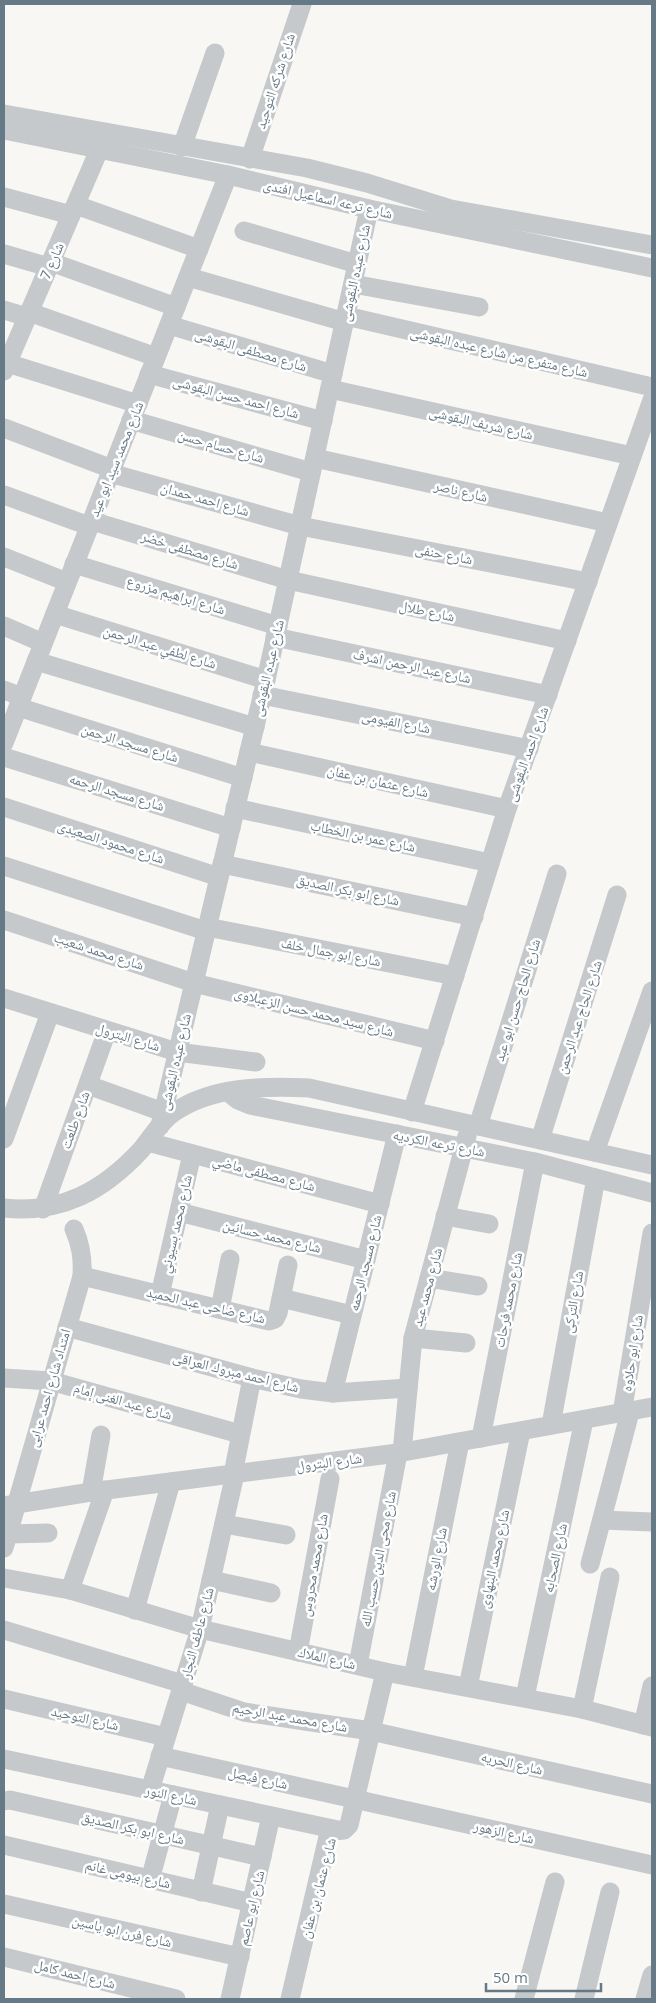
<svg xmlns="http://www.w3.org/2000/svg" width="656" height="2003" font-family="'Open Sans','Noto Naskh Arabic',sans-serif">
  <style>
    .lines { fill: none; stroke-linecap: round; stroke-linejoin: round }
    .minor { stroke: #c5c9cc; stroke-width: 19 }
    .labels { text-anchor: middle; stroke-width: 5; stroke-linejoin: round; paint-order: stroke }
    .street-label { font-size: 14px; fill: #667986; stroke: #fff }
  </style>
  <rect width="100%" height="100%" fill="#f8f7f4"/>
  <g class="lines">
    <g class="minor">
      <path d="M4,114L307,168L367,183L451,209L652,245"/>
      <path d="M4,130L228,175L369,209L652,268"/>
      <path d="M182,147L215,53"/>
      <path d="M250,159L302,4"/>
      <path d="M4,197L71,215"/>
      <path d="M76,205L199,249"/>
      <path d="M244,231L357,264"/>
      <path d="M4,254L49,267"/>
      <path d="M51,262L176,307"/>
      <path d="M188,277L345,322"/>
      <path d="M353,284L479,307"/>
      <path d="M4,310L27,317"/>
      <path d="M29,312L156,357"/>
      <path d="M346,316L652,387"/>
      <path d="M169,325L333,374"/>
      <path d="M4,362L138,404"/>
      <path d="M4,371L99,150"/>
      <path d="M149,374L323,421"/>
      <path d="M330,389L632,456"/>
      <path d="M131,420L311,472"/>
      <path d="M4,428L112,469"/>
      <path d="M315,458L608,523"/>
      <path d="M110,473L300,526L588,582"/>
      <path d="M4,495L89,526"/>
      <path d="M92,521L288,580L567,641"/>
      <path d="M4,557L67,582"/>
      <path d="M74,564L278,626"/>
      <path d="M55,614L266,680"/>
      <path d="M4,626L43,643"/>
      <path d="M275,637L548,695"/>
      <path d="M36,661L255,727"/>
      <path d="M4,690L22,697"/>
      <path d="M262,695L529,749"/>
      <path d="M18,707L243,778"/>
      <path d="M4,743L228,175"/>
      <path d="M249,752L507,809"/>
      <path d="M4,757L231,828"/>
      <path d="M4,807L219,877"/>
      <path d="M235,808L490,863"/>
      <path d="M222,864L474,917"/>
      <path d="M4,866L206,931"/>
      <path d="M4,920L194,983L435,1041"/>
      <path d="M207,927L455,976"/>
      <path d="M4,998L177,1052L256,1062"/>
      <path d="M88,1085L163,1112"/>
      <path d="M228,1092L238,1100L250,1105L535,1162L652,1193"/>
      <path d="M412,1112L507,809L652,400"/>
      <path d="M160,1126L266,680L369,209"/>
      <path d="M478,1126L557,874"/>
      <path d="M4,1139L50,1013"/>
      <path d="M540,1140L617,895"/>
      <path d="M148,1142L380,1204"/>
      <path d="M595,1152L652,991"/>
      <path d="M4,1208C61,1214 103,1191 141,1150C151,1138 160,1122 173,1113C212,1086 263,1086 309,1088L652,1165"/>
      <path d="M43,1209L107,1031"/>
      <path d="M179,1212L366,1260"/>
      <path d="M445,1216L489,1224"/>
      <path d="M82,1276L269,1321L275,1319L278,1313L288,1265"/>
      <path d="M429,1278L478,1286"/>
      <path d="M160,1295L192,1154"/>
      <path d="M281,1298L352,1315"/>
      <path d="M220,1309L230,1259"/>
      <path d="M67,1327L252,1378L301,1389L333,1393L408,1388"/>
      <path d="M413,1338L466,1343"/>
      <path d="M4,1378L51,1381L240,1434"/>
      <path d="M333,1393L397,1134"/>
      <path d="M622,1413L652,1233"/>
      <path d="M551,1425L596,1178"/>
      <path d="M481,1438L535,1162"/>
      <path d="M402,1452L413,1338L467,1136"/>
      <path d="M233,1474L252,1378"/>
      <path d="M91,1492L101,1435"/>
      <path d="M4,1506L91,1492L398,1453L652,1407"/>
      <path d="M602,1520L652,1522"/>
      <path d="M224,1524L286,1535"/>
      <path d="M8,1534L48,1533"/>
      <path d="M4,1548L82,1276C83,1258 81,1245 74,1229"/>
      <path d="M590,1564L630,1412"/>
      <path d="M4,1578L70,1590L200,1629L385,1672L582,1709L652,1727"/>
      <path d="M211,1580L271,1593"/>
      <path d="M70,1590L105,1490"/>
      <path d="M135,1610L171,1482"/>
      <path d="M4,1630L183,1684"/>
      <path d="M298,1652L330,1479"/>
      <path d="M358,1665L398,1453"/>
      <path d="M413,1677L460,1442"/>
      <path d="M468,1687L521,1431"/>
      <path d="M181,1691L244,1712L371,1731L652,1794"/>
      <path d="M525,1697L584,1420"/>
      <path d="M4,1699L166,1737"/>
      <path d="M582,1709L610,1577"/>
      <path d="M643,1725L652,1686"/>
      <path d="M160,1756L652,1865"/>
      <path d="M4,1759L338,1830"/>
      <path d="M150,1790L200,1629L235,1474"/>
      <path d="M4,1801L10,1800L262,1857"/>
      <path d="M4,1845L252,1903"/>
      <path d="M150,1880L173,1795"/>
      <path d="M201,1892L220,1805"/>
      <path d="M4,1904L240,1957"/>
      <path d="M4,1957L176,1999"/>
      <path d="M230,1999L271,1816"/>
      <path d="M290,1999L328,1837L333,1831L344,1830L349,1825L385,1672"/>
      <path d="M524,1999L555,1882"/>
      <path d="M584,1999L610,1892"/>
      <path d="M645,1999L652,1975"/>
    </g>
  </g>
  <g class="labels">
    <g class="street-label">
      <text transform="translate(275 81) rotate(-72)" y="5">شارع شركه التوحيد</text>
      <text transform="translate(328 199) rotate(13)" y="5">شارع ترعه اسماعيل افندى</text>
      <text transform="translate(52 261) rotate(-67)" y="5">شارع 7</text>
      <text transform="translate(355 273) rotate(-78)" y="5">شارع عبده البقوشى</text>
      <text transform="translate(251 350) rotate(17)" y="5">شارع مصطفى البقوشى</text>
      <text transform="translate(499 352) rotate(13)" y="5">شارع متفرع من شارع عبده البقوشى</text>
      <text transform="translate(236 397) rotate(15)" y="5">شارع احمد حسن البقوشى</text>
      <text transform="translate(481 423) rotate(13)" y="5">شارع شريف البقوشى</text>
      <text transform="translate(221 446) rotate(16)" y="5">شارع حسام حسن</text>
      <text transform="translate(116 459) rotate(-68)" y="5">شارع محمد سيد ابو عيد</text>
      <text transform="translate(461 491) rotate(13)" y="5">شارع ناصر</text>
      <text transform="translate(205 499) rotate(16)" y="5">شارع احمد حمدان</text>
      <text transform="translate(190 550) rotate(17)" y="5">شارع مصطفى خضر</text>
      <text transform="translate(444 554) rotate(11)" y="5">شارع حنفى</text>
      <text transform="translate(176 595) rotate(17)" y="5">شارع ابراهيم مزروع</text>
      <text transform="translate(427 611) rotate(12)" y="5">شارع طلال</text>
      <text transform="translate(160 647) rotate(17)" y="5">شارع لطفي عبد الرحمن</text>
      <text transform="translate(412 666) rotate(12)" y="5">شارع عبد الرحمن اشرف</text>
      <text transform="translate(268 668) rotate(-77)" y="5">شارع عبده البقوشى</text>
      <text transform="translate(396 722) rotate(11)" y="5">شارع الفيومى</text>
      <text transform="translate(130 743) rotate(17)" y="5">شارع مسجد الرحمن</text>
      <text transform="translate(527 754) rotate(-70)" y="5">شارع احمد البقوشى</text>
      <text transform="translate(378 781) rotate(13)" y="5">شارع عثمان بن عفان</text>
      <text transform="translate(117 792) rotate(17)" y="5">شارع مسجد الرحمه</text>
      <text transform="translate(363 836) rotate(12)" y="5">شارع عمر بن الخطاب</text>
      <text transform="translate(111 842) rotate(18)" y="5">شارع محمود الصعيدى</text>
      <text transform="translate(348 890) rotate(12)" y="5">شارع ابو بكر الصديق</text>
      <text transform="translate(99 951) rotate(18)" y="5">شارع محمد شعيب</text>
      <text transform="translate(331 952) rotate(11)" y="5">شارع ابو جمال خلف</text>
      <text transform="translate(517 1000) rotate(-73)" y="5">شارع الحاج حسن ابو عبد</text>
      <text transform="translate(314 1012) rotate(14)" y="5">شارع سيد محمد حسن الزعبلاوى</text>
      <text transform="translate(579 1017) rotate(-72)" y="5">شارع الحاج عبد الرحمن</text>
      <text transform="translate(128 1037) rotate(17)" y="5">شارع البترول</text>
      <text transform="translate(175 1062) rotate(-77)" y="5">شارع عبده البقوشى</text>
      <text transform="translate(75 1120) rotate(-70)" y="5">شارع طلعت</text>
      <text transform="translate(439 1143) rotate(11)" y="5">شارع ترعه الكرديه</text>
      <text transform="translate(264 1173) rotate(15)" y="5">شارع مصطفى ماضي</text>
      <text transform="translate(176 1224) rotate(-77)" y="5">شارع محمد بسيوني</text>
      <text transform="translate(272 1236) rotate(14)" y="5">شارع محمد حسانين</text>
      <text transform="translate(365 1263) rotate(-76)" y="5">شارع مسجد الرحمه</text>
      <text transform="translate(427 1287) rotate(-75)" y="5">شارع محمد عيد</text>
      <text transform="translate(508 1300) rotate(-79)" y="5">شارع محمد فرحات</text>
      <text transform="translate(573 1302) rotate(-80)" y="5">شارع التركى</text>
      <text transform="translate(206 1305) rotate(13)" y="5">شارع ضاحى عبد الحميد</text>
      <text transform="translate(632 1353) rotate(-81)" y="5">شارع ابو حلاوه</text>
      <text transform="translate(236 1372) rotate(14)" y="5">شارع احمد مبروك العراقى</text>
      <text transform="translate(49 1388) rotate(-74)" y="5">امتداد شارع احمد عرابى</text>
      <text transform="translate(123 1401) rotate(16)" y="5">شارع عبد الغنى إمام</text>
      <text transform="translate(329 1462) rotate(-7)" y="5">شارع البترول</text>
      <text transform="translate(555 1558) rotate(-78)" y="5">شارع الصحابه</text>
      <text transform="translate(378 1559) rotate(-79)" y="5">شارع محى الدين حسب الله</text>
      <text transform="translate(436 1559) rotate(-79)" y="5">شارع الورشه</text>
      <text transform="translate(494 1559) rotate(-78)" y="5">شارع محمد البنهاوى</text>
      <text transform="translate(314 1565) rotate(-80)" y="5">شارع محمد محروس</text>
      <text transform="translate(197 1633) rotate(-75)" y="5">شارع عاطف النجار</text>
      <text transform="translate(327 1658) rotate(13)" y="5">شارع الملاك</text>
      <text transform="translate(290 1717) rotate(10)" y="5">شارع محمد عبد الرحيم</text>
      <text transform="translate(85 1718) rotate(13)" y="5">شارع التوحيد</text>
      <text transform="translate(512 1763) rotate(13)" y="5">شارع الحريه</text>
      <text transform="translate(258 1778) rotate(12)" y="5">شارع فيصل</text>
      <text transform="translate(171 1795) rotate(12)" y="5">شارع النور</text>
      <text transform="translate(133 1828) rotate(13)" y="5">شارع ابو بكر الصديق</text>
      <text transform="translate(504 1832) rotate(13)" y="5">شارع الزهور</text>
      <text transform="translate(128 1874) rotate(13)" y="5">شارع بيومى غانم</text>
      <text transform="translate(318 1888) rotate(-75)" y="5">شارع عثمان بن عفان</text>
      <text transform="translate(251 1908) rotate(-77)" y="5">شارع ابو عاصم</text>
      <text transform="translate(122 1931) rotate(13)" y="5">شارع فرن ابو ياسين</text>
      <text transform="translate(75 1974) rotate(14)" y="5">شارع احمد كامل</text>
    </g>
  </g>
  <rect width="656" height="2003" fill="none" stroke="#667986" stroke-width="10"/>
  <path d="M486 1983v8h115v-8" fill="none" stroke="#667986" stroke-width="2.5"/>
  <text x="493" y="1983" font-size="15" fill="#667986" stroke="#ffffff" stroke-width="4" paint-order="stroke">50 m</text>
</svg>
